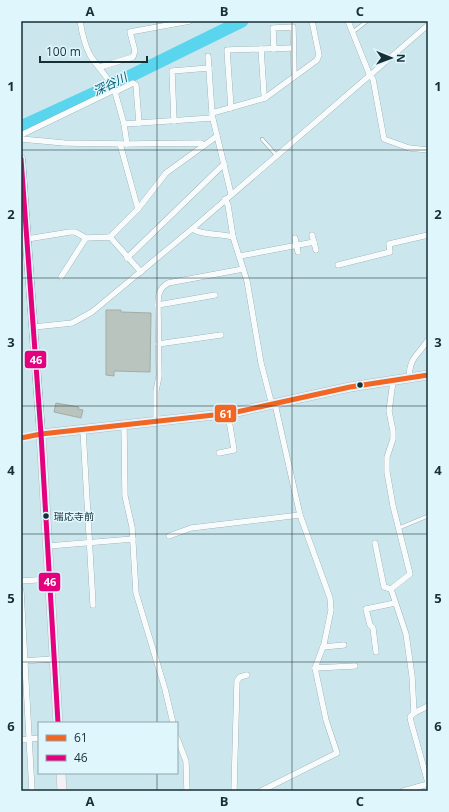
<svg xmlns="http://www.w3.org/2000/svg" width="449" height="812" font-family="'Open Sans','Noto Sans JP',sans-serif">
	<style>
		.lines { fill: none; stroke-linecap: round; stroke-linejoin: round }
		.river { stroke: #5ad5ee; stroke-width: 13 }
		.building { fill: #bac4be; stroke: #a3ada7 }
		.lane-casing { stroke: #839a9f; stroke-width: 4 }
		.street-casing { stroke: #839a9f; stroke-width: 6 }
		.secondary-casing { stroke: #839a9f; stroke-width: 9 }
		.primary-casing { stroke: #b4b9c3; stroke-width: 10 }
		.lane { stroke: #f7fbfc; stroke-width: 3 }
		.street { stroke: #f7fbfc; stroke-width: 5.5 }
		.secondary { stroke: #f7fbfc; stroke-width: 8 }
		.primary { stroke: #f2f2f6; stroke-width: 9 }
		.bus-1-casing { stroke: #dff6fd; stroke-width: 8 }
		.bus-2-casing { stroke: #dff6fd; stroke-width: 8 }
		.bus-1 { stroke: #f26522; stroke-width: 5 }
		.bus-2 { stroke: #e5007d; stroke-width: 5 }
		.grid { fill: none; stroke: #172f35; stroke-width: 1; stroke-opacity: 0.55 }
		.bus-dot { fill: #172f35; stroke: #dff6fd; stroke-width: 1.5 }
		.labels { text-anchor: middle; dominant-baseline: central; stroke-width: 3; stroke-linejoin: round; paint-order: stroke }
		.bus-label { font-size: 10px; fill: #172f35; stroke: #dff6fd; text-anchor: start }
		.water-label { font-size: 12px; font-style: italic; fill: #005d6f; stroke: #dff6fd }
		.line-badge { stroke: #dff6fd; stroke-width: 1.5 }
		.badge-label { font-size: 11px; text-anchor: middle; font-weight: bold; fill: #fff }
		.neatline { fill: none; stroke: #172f35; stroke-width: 1.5 }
		.grid-label { font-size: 13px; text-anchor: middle; font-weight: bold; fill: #172f35 }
	</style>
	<rect width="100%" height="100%" fill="#cce6ed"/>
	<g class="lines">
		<!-- river -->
		<polyline class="river" points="21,127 106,88 242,21"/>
	</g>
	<!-- building -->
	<g class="building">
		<polygon points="106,310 121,310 121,312 151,313 150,372 114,371 114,376 106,375"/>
		<polygon points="56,403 79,407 78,409 83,410 81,418 54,412"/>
	</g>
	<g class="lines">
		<defs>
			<g id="lane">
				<polyline points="353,32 367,21"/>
				<polyline points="262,139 277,156"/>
				<polyline points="399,528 428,516"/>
			</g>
			<g id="street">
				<polyline points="348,21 370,76 373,79 384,139 409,148 428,150"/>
				<polyline points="261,49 264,94 265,98"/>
				<polyline points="274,49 273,28 293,27 294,73 296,75"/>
				<polyline points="208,56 212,113 265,98 317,60 319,55 312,21"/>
				<polyline points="100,67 133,57 135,51 130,32 190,21"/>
				<polyline points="114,90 115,92 133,83 136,85 139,123"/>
				<polyline points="115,92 124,124 127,144 201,143 204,145"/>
				<polyline points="231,108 227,50 293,48"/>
				<polyline points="212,115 231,194"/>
				<polyline points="174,121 172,71 209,68"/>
				<polyline points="124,124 212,118"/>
				<path d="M21,135L114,90C108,76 97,67 90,55C84,44 82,33 80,21"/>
				<polyline points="21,139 64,143 127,144"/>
				<polyline points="120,144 138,209"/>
				<polyline points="225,199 228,205 233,237 247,281 261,363 272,405"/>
				<path d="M192,229C205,236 219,233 233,237"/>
				<polyline points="312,235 316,250"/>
				<polyline points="110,237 138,209 166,173 217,136"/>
				<polyline points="86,238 110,237 141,272"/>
				<polyline points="295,238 298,252"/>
				<polyline points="21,240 70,232 75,232 86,238 61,277"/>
				<polyline points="240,256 314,242"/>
				<polyline points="127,258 224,164"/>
				<polyline points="338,265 390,252 389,244 428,235"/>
				<polyline points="158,305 215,295"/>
				<polyline points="34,327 72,323 92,312 192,229 428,25"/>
				<polyline points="158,344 221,335"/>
				<path d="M409,378C410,356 417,357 428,340"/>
				<polyline points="393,381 389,411 393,431 393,439 387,457 387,472 393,506 410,574 391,589 406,634 412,676 414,713 410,717 411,722 428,783"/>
				<path d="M156,421V391L159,376L158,305C158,294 159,289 168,283L243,269"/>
				<polyline points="124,425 125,496 132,527 136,593 165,689 173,723"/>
				<polyline points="83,430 93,605"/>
				<polyline points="21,438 41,434"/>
				<polyline points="219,453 234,450 228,414"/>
				<polyline points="169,536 191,528 300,515"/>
				<polyline points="375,543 384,587 391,589"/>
				<polyline points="48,546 133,539"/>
				<polyline points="21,581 50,579"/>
				<polyline points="21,591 32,791"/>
				<polyline points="323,647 344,645"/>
				<polyline points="376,652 373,628 370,625 366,609 395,603"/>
				<polyline points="21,661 55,659"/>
				<polyline points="315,668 355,666"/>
				<polyline points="414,713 428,706"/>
				<polyline points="177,738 186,761 187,791"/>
				<polyline points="21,740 39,738"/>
				<polyline points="234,791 237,681 240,677 247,675"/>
				<polyline points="261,791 337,753 326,720 315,668 324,644 331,610 330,598 300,515 275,404"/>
				<polyline points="403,791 428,784"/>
			</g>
			<polyline id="secondary" points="21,159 41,434"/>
			<g id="primary">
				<polyline points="58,723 41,434 232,413 350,387 428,375"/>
				<polyline points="61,773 62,791"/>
			</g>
		</defs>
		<!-- lane casing -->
		<use href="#lane" class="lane-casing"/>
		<!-- street casing -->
		<use href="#street" class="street-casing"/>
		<!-- secondary casing -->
		<use href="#secondary" class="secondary-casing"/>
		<!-- primary casing -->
		<use href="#primary" class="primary-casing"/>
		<!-- lane -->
		<use href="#lane" class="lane"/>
		<!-- street -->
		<use href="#street" class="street"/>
		<!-- secondary -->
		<use href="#secondary" class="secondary"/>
		<!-- primary -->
		<use href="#primary" class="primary"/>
		<defs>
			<polyline id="bus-1" points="21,438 41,434 232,413 350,387 428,375"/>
			<polyline id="bus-2" points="21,159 41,434 58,723"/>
		</defs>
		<!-- bus-1 casing -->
		<use href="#bus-1" class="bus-1-casing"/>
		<!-- bus-2 casing -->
		<use href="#bus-2" class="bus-2-casing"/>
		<!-- bus-1 -->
		<use href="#bus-1" class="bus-1"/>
		<!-- bus-2 -->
		<use href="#bus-2" class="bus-2"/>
	</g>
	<!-- grid -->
	<path class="grid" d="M157,21V723M292,21V791M21,150H428M21,278H428M21,406H428M21,534H428M21,662H428M157,773V791"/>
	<!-- markers -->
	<g class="bus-dot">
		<circle cx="360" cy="385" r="3.5"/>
		<circle cx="46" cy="516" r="3.5"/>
	</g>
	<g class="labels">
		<!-- bus labels -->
		<g class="bus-label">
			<text x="54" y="516">瑞応寺前</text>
		</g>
		<!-- water labels -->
		<g class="water-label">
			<text transform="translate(110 84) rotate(-26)">深谷川</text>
		</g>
	</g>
	<g class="line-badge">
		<rect x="24" y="350" width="23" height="19" rx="4" fill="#e5007d"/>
		<rect x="214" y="404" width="23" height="19" rx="4" fill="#f26522"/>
		<rect x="38" y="572" width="23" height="20" rx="4" fill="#e5007d"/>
	</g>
	<g class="badge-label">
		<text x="36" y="364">46</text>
		<text x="226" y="418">61</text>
		<text x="50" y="586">46</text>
	</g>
	<!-- border -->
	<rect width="449" height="812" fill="none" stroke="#dff6fd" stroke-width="44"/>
	<!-- legend -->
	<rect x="38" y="722" width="140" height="52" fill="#dff6fd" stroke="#8fa6ad"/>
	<rect x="46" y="735" width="20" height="6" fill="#f26522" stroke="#8fa6ad"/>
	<text x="74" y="742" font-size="12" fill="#172f35">61</text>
	<rect x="46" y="755" width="20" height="6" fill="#e5007d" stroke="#8fa6ad"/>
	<text x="74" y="762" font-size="12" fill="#172f35">46</text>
	<!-- north arrow -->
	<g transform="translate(391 58) rotate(91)" stroke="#dff6fd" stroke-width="3" paint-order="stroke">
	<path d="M0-3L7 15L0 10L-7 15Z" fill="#172f35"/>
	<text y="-6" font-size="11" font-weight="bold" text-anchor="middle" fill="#172f35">N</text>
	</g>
	<!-- scale -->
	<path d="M40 56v6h107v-6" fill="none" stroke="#172f35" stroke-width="2"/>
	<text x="46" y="56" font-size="12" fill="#172f35" stroke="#dff6fd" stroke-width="3" paint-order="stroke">100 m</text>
	<rect x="22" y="22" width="405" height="768" class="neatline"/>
	<g class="grid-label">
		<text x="90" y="16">A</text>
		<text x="224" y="16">B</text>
		<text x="360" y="16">C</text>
		<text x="11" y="91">1</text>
		<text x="438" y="91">1</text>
		<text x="11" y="219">2</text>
		<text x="438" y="219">2</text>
		<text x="11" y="347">3</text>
		<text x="438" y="347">3</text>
		<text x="11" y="475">4</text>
		<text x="438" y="475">4</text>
		<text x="11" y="603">5</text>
		<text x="438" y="603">5</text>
		<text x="11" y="731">6</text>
		<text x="438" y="731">6</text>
		<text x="90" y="806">A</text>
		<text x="224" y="806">B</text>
		<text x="360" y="806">C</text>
	</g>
</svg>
